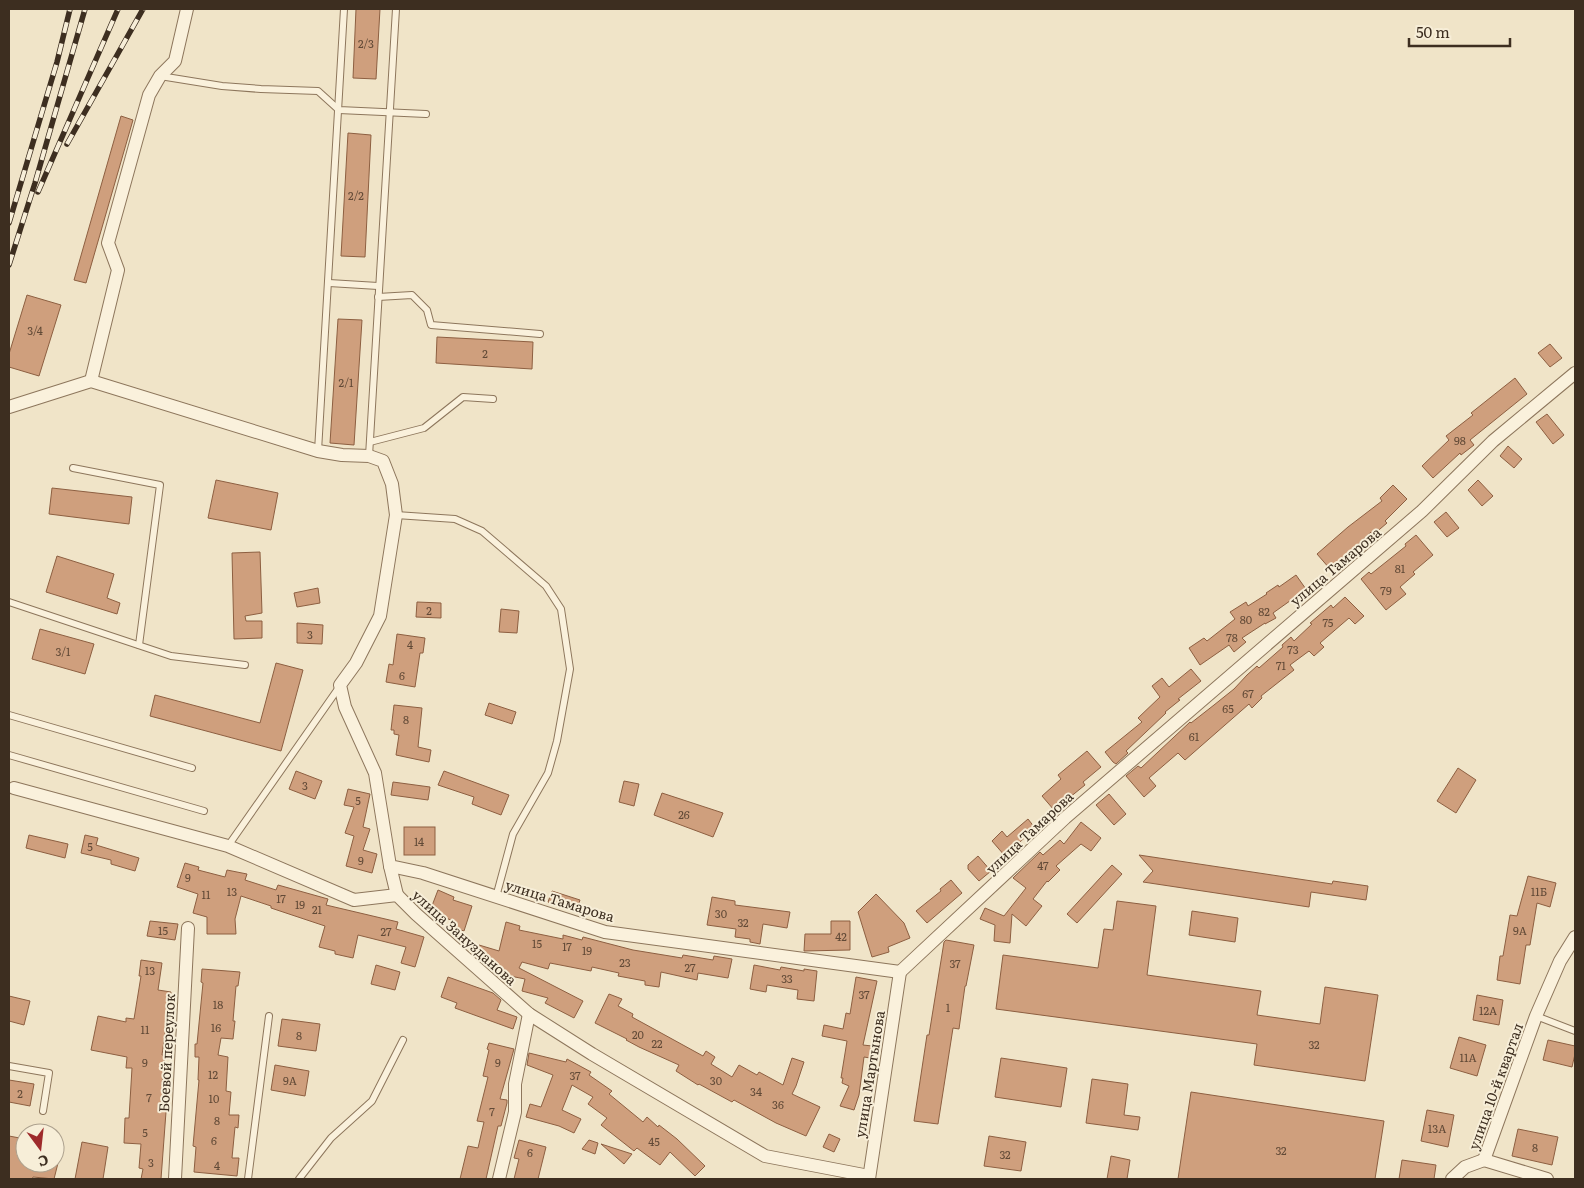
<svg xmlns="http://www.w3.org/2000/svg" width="1584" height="1188" font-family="Literata,serif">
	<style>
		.building { fill: #cf9f7d; stroke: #8d5f41 }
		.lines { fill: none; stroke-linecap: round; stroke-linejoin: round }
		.lane-casing { stroke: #8d765c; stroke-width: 8 }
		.street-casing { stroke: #8d765c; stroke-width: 14 }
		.lane { stroke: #faf1dc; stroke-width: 6 }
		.street { stroke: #faf1dc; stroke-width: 12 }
		.rail-casing { stroke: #3d2e20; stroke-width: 5.5 }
		.rail { stroke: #f7eed8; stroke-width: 4; stroke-dasharray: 11; stroke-linecap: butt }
		.labels { text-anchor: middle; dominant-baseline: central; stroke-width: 4; stroke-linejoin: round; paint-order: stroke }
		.number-label { font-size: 11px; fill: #624a37 }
		.street-label { font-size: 14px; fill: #3d2e20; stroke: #f7eed8 }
	</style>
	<rect width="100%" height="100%" fill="#f0e4c8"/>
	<!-- building -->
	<g class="building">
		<polygon points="356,9 380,9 376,79 353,78"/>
		<polygon points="121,116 133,120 86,283 74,280"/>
		<polygon points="348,133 371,135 365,257 341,256"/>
		<polygon points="27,295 61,305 39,376 9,367 9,354"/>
		<polygon points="338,319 362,320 354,445 330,443"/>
		<polygon points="437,337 533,342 532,369 436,363"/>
		<polygon points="1550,344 1562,358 1550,367 1538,353"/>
		<polygon points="1515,378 1527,394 1470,440 1474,445 1461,455 1460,453 1433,478 1422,466 1449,440 1446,436 1473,415 1471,413"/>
		<polygon points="1547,414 1564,435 1553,444 1536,422"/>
		<polygon points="1508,446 1522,459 1514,468 1500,456"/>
		<polygon points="216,480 278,493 271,530 208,518"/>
		<polygon points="1478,480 1493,496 1482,506 1468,490"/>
		<polygon points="1393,485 1407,499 1385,521 1387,523 1373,535 1371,532 1345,557 1330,569 1317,554 1348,527 1382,501 1380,498"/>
		<polygon points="52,488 132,497 129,524 49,514"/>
		<polygon points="1446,512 1459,528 1447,537 1434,522"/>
		<polygon points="1416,535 1433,555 1413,572 1415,574 1400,587 1406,594 1386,610 1361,579 1369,572 1371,574 1406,546 1405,544"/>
		<polygon points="260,552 262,613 245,616 246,621 262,621 262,638 234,639 232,553"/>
		<polygon points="57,556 114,574 107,598 120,603 117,614 46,592"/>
		<polygon points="1296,575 1308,592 1296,601 1294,598 1273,613 1276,618 1265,624 1265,623 1242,638 1246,642 1234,652 1229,645 1200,665 1189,648 1204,638 1207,641 1235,619 1230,612 1246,602 1248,606 1267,594 1266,593 1278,585 1279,587"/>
		<polygon points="318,588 320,603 297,607 294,593"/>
		<polygon points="1345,597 1364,616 1355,624 1349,618 1320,643 1324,647 1314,656 1309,651 1290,665 1294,670 1261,696 1262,698 1252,708 1249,704 1185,760 1178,753 1149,778 1156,786 1144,797 1126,776 1138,766 1141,768 1190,722 1191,723 1214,705 1234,689 1247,675 1257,666 1259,668 1283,647 1282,645 1291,637 1294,641 1312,624 1310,623 1331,605 1333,608"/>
		<polygon points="417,602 441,603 441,618 416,617"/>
		<polygon points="501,609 519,611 517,633 499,632"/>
		<polygon points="297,623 323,625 322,644 297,643"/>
		<polygon points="40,629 94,644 85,674 32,659"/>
		<polygon points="397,634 425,638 423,653 420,653 415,687 386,682 389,664 393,665"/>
		<polygon points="276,663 303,670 281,751 150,716 155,695 260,723"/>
		<polygon points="1191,669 1201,681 1178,699 1180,700 1165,712 1166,713 1126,751 1128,753 1116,764 1113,762 1105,752 1142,722 1138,718 1160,697 1152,686 1162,678 1169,687"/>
		<polygon points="489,703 516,712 512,724 485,715"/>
		<polygon points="394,705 422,708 418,747 431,750 429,762 396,755 399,735 394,734 394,730 391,730"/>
		<polygon points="1087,751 1101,767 1083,782 1085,785 1054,810 1042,796 1061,779 1058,775"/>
		<polygon points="1458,768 1476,780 1456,813 1437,801"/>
		<polygon points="296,771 322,781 315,799 289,789"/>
		<polygon points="444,771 509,795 501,815 472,804 474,797 438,785"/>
		<polygon points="624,781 639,784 634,806 619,802"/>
		<polygon points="393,782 430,787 428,800 391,795"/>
		<polygon points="348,789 370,794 363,827 370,829 363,850 377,854 372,873 346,866 354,836 345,833 354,807 344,805"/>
		<polygon points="662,793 723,813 713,837 654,815"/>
		<polygon points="1109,794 1126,814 1114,825 1096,805"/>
		<polygon points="1028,819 1035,828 1005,856 992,841 1002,831 1007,837"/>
		<polygon points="1081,822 1101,838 1091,851 1081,844 1056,866 1060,870 1048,882 1047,881 1033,899 1042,906 1026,926 1012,914 1010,943 994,941 995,925 980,919 985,908 1004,916 1026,888 1013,878 1040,852 1043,855 1060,840 1064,844"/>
		<rect x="404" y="827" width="31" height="28"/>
		<polygon points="29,835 68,844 65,858 26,848"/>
		<polygon points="85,835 98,838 96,845 139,858 135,871 111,864 111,860 81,853"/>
		<polygon points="1139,855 1332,884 1333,881 1368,886 1366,900 1311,892 1309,907 1143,882 1153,871"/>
		<polygon points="978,856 991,871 979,881 968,869 968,865"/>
		<polygon points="185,863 199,867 198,870 225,877 227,870 247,874 245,880 276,890 278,885 328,899 326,905 398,922 396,929 424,937 415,967 401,963 406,947 358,935 353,958 335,954 335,951 319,947 325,926 271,908 271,906 241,896 235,919 236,934 207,934 207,917 193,913 198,894 177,887"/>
		<polygon points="1112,865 1122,874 1077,923 1067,914"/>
		<polygon points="1528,876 1556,883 1550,907 1537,903 1530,945 1526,945 1520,984 1497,980 1500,956 1503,956 1510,915 1517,916"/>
		<polygon points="951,880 962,893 927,923 916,911 941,891 940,889"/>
		<polygon points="438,890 454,897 453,900 472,906 464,931 451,927 453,921 430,911"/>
		<polygon points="552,891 580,900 576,912 548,902"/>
		<polygon points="876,894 904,923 910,938 888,947 889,952 872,957 858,912"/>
		<polygon points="712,897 735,901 735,905 790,912 787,928 763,924 760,944 750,942 750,939 735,937 736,929 707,925"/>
		<polygon points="1117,901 1156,906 1147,975 1261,991 1257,1015 1320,1024 1325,987 1378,995 1365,1081 1254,1065 1257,1044 996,1009 1003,955 1098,968 1104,929 1113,930"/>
		<polygon points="1192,911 1238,918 1235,942 1189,935"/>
		<polygon points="150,921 178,924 175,940 147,936"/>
		<polygon points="831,921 850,921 850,950 804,951 805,934 831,934"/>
		<polygon points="506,922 520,926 519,930 563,939 563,935 582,940 583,937 633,950 682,958 683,955 713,960 714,956 732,959 728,978 698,973 697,980 661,972 659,987 645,985 645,981 618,976 619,973 592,967 591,971 550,963 548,969 522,962 519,968 583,1001 574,1018 545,1003 548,998 522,991 525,979 495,973 496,966 483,962 476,956 479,945 499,951"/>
		<polygon points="946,940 974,945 966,986 965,986 959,1029 953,1028 938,1124 914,1121 927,1035 929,1035 944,942"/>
		<polygon points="141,960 162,963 158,990 171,992 162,1055 165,1055 162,1085 168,1085 161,1179 141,1179 143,1169 139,1168 141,1144 124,1143 125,1118 129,1118 132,1068 126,1068 127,1057 91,1050 98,1016 126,1022 126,1018 134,1019 141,976 139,976"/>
		<polygon points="376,965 400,972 395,990 371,984"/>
		<polygon points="754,965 780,970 781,967 804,971 804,969 817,971 814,1001 797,999 798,990 767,985 766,992 750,989"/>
		<polygon points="202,969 240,972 238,986 236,986 233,1021 235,1021 233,1039 221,1038 218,1055 228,1057 226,1091 231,1092 229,1115 239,1115 238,1128 235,1127 232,1158 239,1158 237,1176 194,1172 196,1147 193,1146 199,1080 198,1080 199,1057 195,1057 195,1044 197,1044 203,983 201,982"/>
		<polygon points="448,977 493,993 501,1000 497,1010 517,1017 513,1029 455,1008 457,1003 441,997"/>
		<polygon points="856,977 877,981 863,1045 872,1046 870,1058 864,1057 859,1095 854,1110 840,1106 849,1086 842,1083 843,1078 841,1078 847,1041 822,1036 824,1025 843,1029 846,1013 850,1014"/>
		<polygon points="609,994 622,999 618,1006 633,1014 632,1017 703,1056 706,1051 715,1057 711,1064 732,1077 739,1065 757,1075 759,1072 783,1085 792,1058 804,1062 796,1086 792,1094 820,1107 806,1136 776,1123 734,1100 732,1102 699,1084 698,1085 676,1071 679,1065 639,1047 626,1040 627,1039 595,1023"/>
		<polygon points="1477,995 1503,1000 1499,1025 1473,1020"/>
		<polygon points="9,996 30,1001 24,1025 9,1021"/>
		<polygon points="282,1019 320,1024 316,1051 278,1046"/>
		<polygon points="1459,1037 1486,1045 1477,1076 1450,1068"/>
		<polygon points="1548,1040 1575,1046 1575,1054 1572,1067 1543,1060"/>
		<polygon points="489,1043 514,1049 500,1099 507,1100 507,1103 501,1126 498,1126 486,1179 460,1179 468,1146 478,1148 484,1122 477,1121 488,1077 483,1076 489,1050 487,1049"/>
		<polygon points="529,1053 566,1062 567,1059 591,1072 589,1075 612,1091 609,1094 643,1122 647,1117 658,1127 659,1125 677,1139 705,1166 695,1176 670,1152 660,1165 637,1148 634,1151 601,1125 607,1118 588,1104 593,1097 572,1085 562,1110 581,1119 574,1133 559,1126 526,1117 530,1104 541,1107 553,1075 527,1065"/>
		<polygon points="1001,1058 1067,1068 1061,1107 995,1097"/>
		<polygon points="275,1065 309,1071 305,1096 271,1090"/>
		<polygon points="1092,1079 1128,1084 1124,1115 1140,1117 1138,1130 1086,1123"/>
		<polygon points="9,1080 34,1084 30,1106 9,1102"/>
		<polygon points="1191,1092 1384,1121 1375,1179 1178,1179"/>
		<polygon points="1427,1110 1454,1115 1448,1147 1421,1141"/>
		<polygon points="1518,1129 1558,1137 1552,1165 1512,1156"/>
		<polygon points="829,1134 840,1139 834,1152 823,1147"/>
		<polygon points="9,1136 25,1139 25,1163 58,1163 54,1179 33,1177 32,1179 9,1179"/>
		<polygon points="989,1136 1026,1142 1021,1171 984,1166"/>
		<polygon points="519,1140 546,1147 538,1179 514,1179 519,1159 514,1158"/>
		<polygon points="589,1140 598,1143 595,1154 582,1149"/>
		<polygon points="82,1142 108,1147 103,1179 75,1179"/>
		<polygon points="601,1144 632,1154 624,1164"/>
		<polygon points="1111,1156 1130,1160 1127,1179 1107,1179"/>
		<polygon points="1402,1160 1436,1165 1434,1179 1399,1179"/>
	</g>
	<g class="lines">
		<defs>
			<g id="lane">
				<polyline points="160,76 222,86 261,89 318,91 339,110 426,114"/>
				<polyline points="329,283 378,286"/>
				<polyline points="378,297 412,295 427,310 431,325 540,334"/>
				<polyline points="370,442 424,428 463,397 493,399"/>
				<polyline points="318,451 344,9"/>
				<polyline points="369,456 396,9"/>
				<polyline points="73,468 160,485 139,645"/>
				<polyline points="396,515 455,519 482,531 546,586 561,609 570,669 557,741 548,773 513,834 496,897"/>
				<polyline points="9,602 171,656 245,665"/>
				<polyline points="9,715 192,768"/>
				<polyline points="9,755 204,811"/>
				<polyline points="228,846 340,686"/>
				<polyline points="1536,1016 1575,1031"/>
				<polyline points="9,1066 49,1073 43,1111"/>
				<polyline points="248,1179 269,1016"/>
				<polyline points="299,1179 331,1138 372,1101 403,1040"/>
			</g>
			<g id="street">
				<polyline points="91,381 118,270 108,243 149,95 160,76 175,61 187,9"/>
				<polyline points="9,407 91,381 318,451 342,455 369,456 383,461 392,484 396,515 380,616 356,663 340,685 345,707 375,773 390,866 423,873 605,932 900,972"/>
				<polyline points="14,788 228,846 354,900 397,895 416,914 529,1014 592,1054 765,1156 869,1176"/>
				<polyline points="390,866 397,895"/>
				<polyline points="900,972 1065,818 1422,511 1493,441 1575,373"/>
				<polyline points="1484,1160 1536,1016 1560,961 1575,937"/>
				<polyline points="1484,1160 1547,1179"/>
				<polyline points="175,1179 188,928"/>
				<polyline points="499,1179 515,1112 515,1084 529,1014"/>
				<polyline points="869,1179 900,972"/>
				<polyline points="1452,1179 1465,1167 1484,1160"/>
			</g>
		</defs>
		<!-- lane casing -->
		<use href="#lane" class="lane-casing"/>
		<!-- street casing -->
		<use href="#street" class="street-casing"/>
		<!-- lane -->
		<use href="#lane" class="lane"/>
		<!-- street -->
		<use href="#street" class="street"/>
		<defs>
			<g id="rail">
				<polyline points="67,144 143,9"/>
				<polyline points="38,192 118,9"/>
				<polyline points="9,223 57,62 70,9"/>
				<polyline points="9,265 35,183 85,9"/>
			</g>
		</defs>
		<!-- rail casing -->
		<use href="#rail" class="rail-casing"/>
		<!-- rail -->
		<use href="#rail" class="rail"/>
	</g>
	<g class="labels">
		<!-- number labels -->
		<g class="number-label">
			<text x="366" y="43">2/3</text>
			<text x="356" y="195">2/2</text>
			<text x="35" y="330">3/4</text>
			<text x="485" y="353">2</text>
			<text x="346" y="382">2/1</text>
			<text x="1460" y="440">98</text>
			<text x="1400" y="568">81</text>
			<text x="1386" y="590">79</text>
			<text x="429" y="610">2</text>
			<text x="1264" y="611">82</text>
			<text x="1246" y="619">80</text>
			<text x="1328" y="622">75</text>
			<text x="310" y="634">3</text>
			<text x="1232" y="637">78</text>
			<text x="410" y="644">4</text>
			<text x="1293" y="649">73</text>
			<text x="63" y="651">3/1</text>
			<text x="1281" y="665">71</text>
			<text x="402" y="675">6</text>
			<text x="1248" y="693">67</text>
			<text x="1228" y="708">65</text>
			<text x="406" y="719">8</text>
			<text x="1194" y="736">61</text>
			<text x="305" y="785">3</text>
			<text x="358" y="800">5</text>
			<text x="684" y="814">26</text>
			<text x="419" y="841">14</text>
			<text x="90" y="846">5</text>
			<text x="361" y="860">9</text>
			<text x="1043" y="865">47</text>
			<text x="188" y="877">9</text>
			<text x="232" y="891">13</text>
			<text x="1539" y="891">11Б</text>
			<text x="206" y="894">11</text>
			<text x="281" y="898">17</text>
			<text x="300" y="904">19</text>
			<text x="317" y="909">21</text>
			<text x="721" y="913">30</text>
			<text x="743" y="922">32</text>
			<text x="163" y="930">15</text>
			<text x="1520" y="930">9А</text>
			<text x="386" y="931">27</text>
			<text x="841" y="936">42</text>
			<text x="537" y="943">15</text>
			<text x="567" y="946">17</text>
			<text x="587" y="950">19</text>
			<text x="625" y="962">23</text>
			<text x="955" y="963">37</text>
			<text x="690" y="967">27</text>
			<text x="150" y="970">13</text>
			<text x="787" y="978">33</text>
			<text x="864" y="994">37</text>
			<text x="218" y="1004">18</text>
			<text x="948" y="1007">1</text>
			<text x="1488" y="1010">12А</text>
			<text x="216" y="1027">16</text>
			<text x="145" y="1029">11</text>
			<text x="638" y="1034">20</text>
			<text x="299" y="1035">8</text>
			<text x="657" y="1043">22</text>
			<text x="1314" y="1044">32</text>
			<text x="1468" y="1057">11А</text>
			<text x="145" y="1062">9</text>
			<text x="498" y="1062">9</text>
			<text x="213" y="1074">12</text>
			<text x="575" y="1075">37</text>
			<text x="290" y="1080">9А</text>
			<text x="716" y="1080">30</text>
			<text x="756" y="1091">34</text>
			<text x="20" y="1093">2</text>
			<text x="149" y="1097">7</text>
			<text x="214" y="1098">10</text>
			<text x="778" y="1104">36</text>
			<text x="492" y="1111">7</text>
			<text x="217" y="1120">8</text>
			<text x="1437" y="1128">13А</text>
			<text x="145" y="1132">5</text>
			<text x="214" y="1140">6</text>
			<text x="654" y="1141">45</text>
			<text x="1535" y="1147">8</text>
			<text x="1281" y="1150">32</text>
			<text x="530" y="1152">6</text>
			<text x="1005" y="1154">32</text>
			<text x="151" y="1162">3</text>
			<text x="217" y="1165">4</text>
		</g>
		<!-- street labels -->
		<g class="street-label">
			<text transform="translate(1335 566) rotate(-40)">улица Тамарова</text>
			<text transform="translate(1029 832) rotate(-43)">улица Тамарова</text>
			<text transform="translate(560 900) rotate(17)">улица Тамарова</text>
			<text transform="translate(465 937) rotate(42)">улица Занузданова</text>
			<text transform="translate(166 1053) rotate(-87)">Боевой переулок</text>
			<text transform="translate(869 1074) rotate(-81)">улица Мартынова</text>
			<text transform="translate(1495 1086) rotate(-70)">улица 10-й квартал</text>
		</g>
	</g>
	<!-- border -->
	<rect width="1584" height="1188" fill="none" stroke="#3d2e20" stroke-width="20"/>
	<!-- north arrow -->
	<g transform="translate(40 1148) rotate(165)"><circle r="24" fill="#f7eed8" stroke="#ada18e"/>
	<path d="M0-4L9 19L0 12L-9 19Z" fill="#9e2a2b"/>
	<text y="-8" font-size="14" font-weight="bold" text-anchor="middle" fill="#3d2e20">С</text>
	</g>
	<!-- scale -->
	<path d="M1409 38v8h101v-8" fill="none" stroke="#3d2e20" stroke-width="2.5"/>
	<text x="1416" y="38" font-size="15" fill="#3d2e20" stroke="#f7eed8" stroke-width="4" paint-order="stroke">50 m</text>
</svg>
